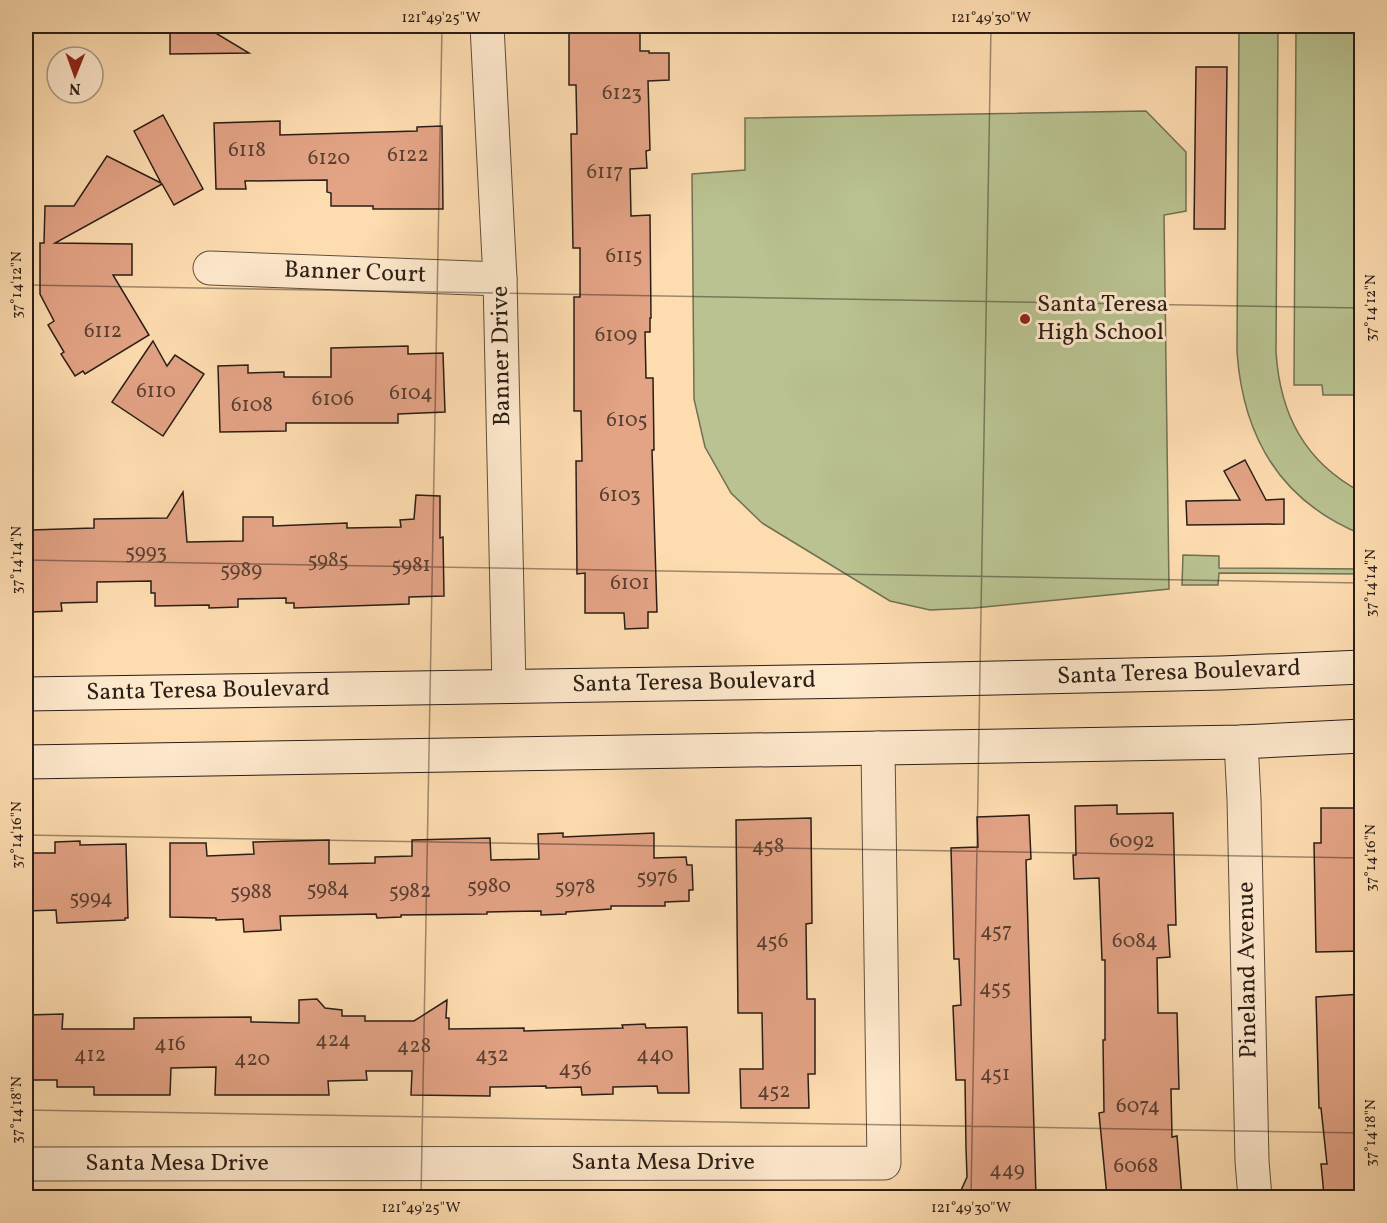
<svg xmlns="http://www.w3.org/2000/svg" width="1387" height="1223" font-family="Vollkorn,serif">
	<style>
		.green { fill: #b9c290; stroke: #727053; stroke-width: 1.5 }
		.building { fill: #e3a385; stroke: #2b1e16; stroke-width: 1.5 }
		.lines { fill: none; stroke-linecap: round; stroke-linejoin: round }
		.minor-casing { stroke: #604e3c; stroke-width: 35 }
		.secondary-casing { stroke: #2b1e16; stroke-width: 35 }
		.minor { stroke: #fee8cc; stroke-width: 33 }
		.secondary { stroke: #fee8cc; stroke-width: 33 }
		.ticks { fill: none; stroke: #2b1e16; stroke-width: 1.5; stroke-opacity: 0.45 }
		.poi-dot { fill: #8f2418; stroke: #fee8cc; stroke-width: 2 }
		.labels { text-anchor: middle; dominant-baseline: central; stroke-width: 6; stroke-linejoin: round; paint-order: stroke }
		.number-label { font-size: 21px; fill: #593f32 }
		.street-label { font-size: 24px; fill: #2b1e16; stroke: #fee8cc }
		.poi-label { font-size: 24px; fill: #2b1e16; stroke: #fee8cc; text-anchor: start }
		.neatline { fill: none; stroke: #2b1e16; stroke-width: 2 }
		.ticks-label { font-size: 15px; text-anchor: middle; fill: #2b1e16 }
	</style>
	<rect width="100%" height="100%" fill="#fddcb0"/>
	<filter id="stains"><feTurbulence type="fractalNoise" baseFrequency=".00333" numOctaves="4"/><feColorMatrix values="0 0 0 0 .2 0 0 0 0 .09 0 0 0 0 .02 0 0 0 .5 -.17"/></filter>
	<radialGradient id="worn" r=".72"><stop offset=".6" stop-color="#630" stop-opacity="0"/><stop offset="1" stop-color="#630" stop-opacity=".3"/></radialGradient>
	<!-- green -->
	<g class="green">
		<path d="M1239,26H1278L1276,352C1280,415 1305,462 1361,492V534C1280,501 1243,437 1237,352Z"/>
		<polygon points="1296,26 1361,26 1361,395 1323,395 1322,385 1294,385"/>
		<polygon points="1146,111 1186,152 1186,211 1164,215 1169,589 974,608 930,610 890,601 762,523 731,493 705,447 694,399 692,174 745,170 745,118"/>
		<polygon points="1183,555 1219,556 1219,568 1361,569 1361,574 1219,573 1218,585 1182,585"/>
	</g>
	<!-- building -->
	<g class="building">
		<polygon points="170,26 204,26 249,53 170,54"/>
		<polygon points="569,26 640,26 640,51 649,51 649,53 669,53 669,80 648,81 650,150 646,151 647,168 630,169 631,216 650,215 651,318 650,318 650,332 645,332 646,378 653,378 654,450 652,450 657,612 648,612 648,628 625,629 624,613 585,613 585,573 577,574 576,461 582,461 581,411 574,411 574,297 580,297 580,248 573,248 571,134 577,134 576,85 569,85"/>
		<polygon points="1196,67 1227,67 1225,229 1194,229"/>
		<polygon points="163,115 203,189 174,205 162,184 55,243 132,244 132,275 113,275 149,335 85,374 83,371 75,376 61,354 64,352 48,325 54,321 40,294 40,243 44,243 45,206 74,206 107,156 161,183 134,131"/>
		<polygon points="280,121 280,135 417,131 417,127 442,126 443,209 373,209 373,206 331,206 331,193 327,192 327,180 245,181 246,189 216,189 214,123"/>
		<polygon points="153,341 167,366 175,355 204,374 163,436 112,402"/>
		<polygon points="408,346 408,354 443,353 445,412 398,414 398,423 286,423 286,431 220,432 218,366 248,365 248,373 284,372 284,377 331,377 331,348"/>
		<polygon points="1245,460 1266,500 1284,499 1284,524 1187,525 1186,501 1240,500 1224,471"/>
		<polygon points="183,492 187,542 243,541 243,517 273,517 273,526 347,523 347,528 401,527 400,520 414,519 416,495 440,496 440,538 443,537 444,596 409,597 409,604 294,608 294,603 286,603 286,598 238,599 238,607 209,608 209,605 155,606 155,593 151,593 151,581 97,582 97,602 61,603 62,611 30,612 29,597 26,597 26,549 31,549 31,530 94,528 94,519 167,518"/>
		<polygon points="1117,805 1117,814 1173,813 1176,925 1168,925 1170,957 1157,958 1158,1013 1177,1013 1179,1089 1171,1089 1172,1137 1177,1136 1182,1197 1107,1197 1099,1113 1104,1112 1103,1040 1105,1040 1105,960 1102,960 1099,878 1074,879 1073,855 1076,855 1075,806"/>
		<polygon points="1321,808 1362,808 1362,951 1316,952 1314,843 1321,843"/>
		<polygon points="1029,815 1031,859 1026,860 1036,1197 958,1197 967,1177 966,1148 965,1080 956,1080 953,1006 961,1005 959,959 954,959 951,848 978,847 977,817"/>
		<polygon points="811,818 812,923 806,924 807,999 815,999 815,1074 808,1074 809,1108 741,1108 740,1069 763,1069 762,1013 738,1013 736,820"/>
		<polygon points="563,833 563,837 654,833 654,858 686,857 687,865 692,865 693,890 689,890 689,901 665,902 665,906 611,906 611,909 566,912 566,914 541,915 541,911 487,912 487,914 401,915 401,917 377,918 376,914 280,916 281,930 244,932 243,919 216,920 216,918 170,917 170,843 206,843 207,856 254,854 253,842 329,840 329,864 375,863 375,857 412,856 412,840 490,838 491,860 539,859 538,834"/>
		<polygon points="80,841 80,845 126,844 128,918 125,918 125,920 57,923 56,910 26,911 26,853 55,853 55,842"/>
		<polygon points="1362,994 1362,1190 1324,1195 1321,1164 1327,1164 1321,1108 1319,1108 1316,997"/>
		<polygon points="317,999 325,1008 342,1010 342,1016 365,1016 365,1021 414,1021 447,1000 446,1018 449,1018 449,1029 524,1028 524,1031 623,1028 622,1025 645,1024 646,1028 687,1027 689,1093 658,1093 657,1086 613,1087 613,1094 582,1095 581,1087 546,1088 546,1086 490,1087 490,1096 411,1095 412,1071 366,1071 367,1080 328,1081 329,1095 215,1095 216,1067 171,1068 170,1095 94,1095 94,1087 57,1087 57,1080 26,1080 26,1015 63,1014 62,1029 134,1029 134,1018 251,1017 251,1022 299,1023 299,1000"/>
	</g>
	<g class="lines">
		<defs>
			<g id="minor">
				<polyline points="487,26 500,279 509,686"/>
				<polyline points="210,268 500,279"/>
				<polyline points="1241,742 1244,799 1252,1161 1255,1198"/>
				<polyline points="26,1164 884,1163 878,748"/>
			</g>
			<g id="secondary">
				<polyline points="26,694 860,681 1221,673 1362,667"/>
				<polyline points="26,762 1241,742 1362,736"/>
			</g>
		</defs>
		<!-- minor casing -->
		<use href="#minor" class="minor-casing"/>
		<!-- secondary casing -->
		<use href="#secondary" class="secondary-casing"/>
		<!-- minor -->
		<use href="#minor" class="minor"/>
		<!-- secondary -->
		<use href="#secondary" class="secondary"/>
	</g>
	<!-- ticks -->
	<path class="ticks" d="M942,26L1362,33M26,285L1362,308M26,560L1362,583M26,835L1362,858M26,1110L1362,1133M421,1198L442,26M971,1198L991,26"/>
	<!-- markers -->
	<circle class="poi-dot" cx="1025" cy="319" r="6"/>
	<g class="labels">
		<!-- number labels -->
		<g class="number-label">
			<text x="622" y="93">6123</text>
			<text x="247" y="150">6118</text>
			<text x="408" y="155">6122</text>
			<text x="329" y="158">6120</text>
			<text x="605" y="172">6117</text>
			<text x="624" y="256">6115</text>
			<text x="103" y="331">6112</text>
			<text x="616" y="335">6109</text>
			<text x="156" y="391">6110</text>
			<text x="411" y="393">6104</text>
			<text x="333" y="399">6106</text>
			<text x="252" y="405">6108</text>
			<text x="627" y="420">6105</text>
			<text x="620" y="495">6103</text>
			<text x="146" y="552">5993</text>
			<text x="328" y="560">5985</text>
			<text x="411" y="565">5981</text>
			<text x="241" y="570">5989</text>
			<text x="630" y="583">6101</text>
			<text x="1132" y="841">6092</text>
			<text x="768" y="846">458</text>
			<text x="657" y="877">5976</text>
			<text x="489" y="886">5980</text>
			<text x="575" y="887">5978</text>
			<text x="328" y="889">5984</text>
			<text x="410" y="891">5982</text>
			<text x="251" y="892">5988</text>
			<text x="91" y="898">5994</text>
			<text x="996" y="931">457</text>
			<text x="772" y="941">456</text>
			<text x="1135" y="941">6084</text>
			<text x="995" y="988">455</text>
			<text x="333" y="1040">424</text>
			<text x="170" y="1044">416</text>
			<text x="414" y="1046">428</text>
			<text x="90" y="1055">412</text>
			<text x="492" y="1055">432</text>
			<text x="655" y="1055">440</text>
			<text x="252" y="1059">420</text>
			<text x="575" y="1069">436</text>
			<text x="995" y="1074">451</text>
			<text x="774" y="1091">452</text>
			<text x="1138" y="1106">6074</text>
			<text x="1136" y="1166">6068</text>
			<text x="1007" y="1170">449</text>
		</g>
		<!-- street labels -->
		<g class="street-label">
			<text transform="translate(355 273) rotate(2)">Banner Court</text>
			<text transform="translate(502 356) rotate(-91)">Banner Drive</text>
			<text transform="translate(1179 673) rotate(-2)">Santa Teresa Boulevard</text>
			<text transform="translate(694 683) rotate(-1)">Santa Teresa Boulevard</text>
			<text transform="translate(208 691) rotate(-1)">Santa Teresa Boulevard</text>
			<text transform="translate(1248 970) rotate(-91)">Pineland Avenue</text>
			<text x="663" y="1163">Santa Mesa Drive</text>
			<text x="177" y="1164">Santa Mesa Drive</text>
		</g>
		<!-- poi labels -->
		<g class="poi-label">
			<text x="1037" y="305">Santa Teresa<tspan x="1037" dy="28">High School</tspan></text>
		</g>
	</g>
	<!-- margin -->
	<rect width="1387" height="1223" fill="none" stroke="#fddcb0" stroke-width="66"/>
	<!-- north arrow -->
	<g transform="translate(75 75) rotate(181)"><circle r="28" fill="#fee8cc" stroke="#aa9783" stroke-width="1.5"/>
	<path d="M0-4.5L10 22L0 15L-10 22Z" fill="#8f2418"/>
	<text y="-9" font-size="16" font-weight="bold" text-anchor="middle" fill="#2b1e16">N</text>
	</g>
	<rect x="33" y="33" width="1321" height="1157" class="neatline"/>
	<g class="ticks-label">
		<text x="441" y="22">121°49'25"W</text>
		<text x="991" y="22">121°49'30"W</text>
		<text transform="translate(16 285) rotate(-90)" y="5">37°14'12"N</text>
		<text transform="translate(1370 308) rotate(-90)" y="5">37°14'12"N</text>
		<text transform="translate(16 560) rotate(-90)" y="5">37°14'14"N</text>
		<text transform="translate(1370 583) rotate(-90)" y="5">37°14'14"N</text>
		<text transform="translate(16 835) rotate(-90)" y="5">37°14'16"N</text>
		<text transform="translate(1370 858) rotate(-90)" y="5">37°14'16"N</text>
		<text transform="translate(16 1110) rotate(-90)" y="5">37°14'18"N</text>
		<text transform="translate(1370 1133) rotate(-90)" y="5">37°14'18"N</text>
		<text x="421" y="1212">121°49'25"W</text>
		<text x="971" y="1212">121°49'30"W</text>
	</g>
	<rect width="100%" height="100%" filter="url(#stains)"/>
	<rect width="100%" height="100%" fill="url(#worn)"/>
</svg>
